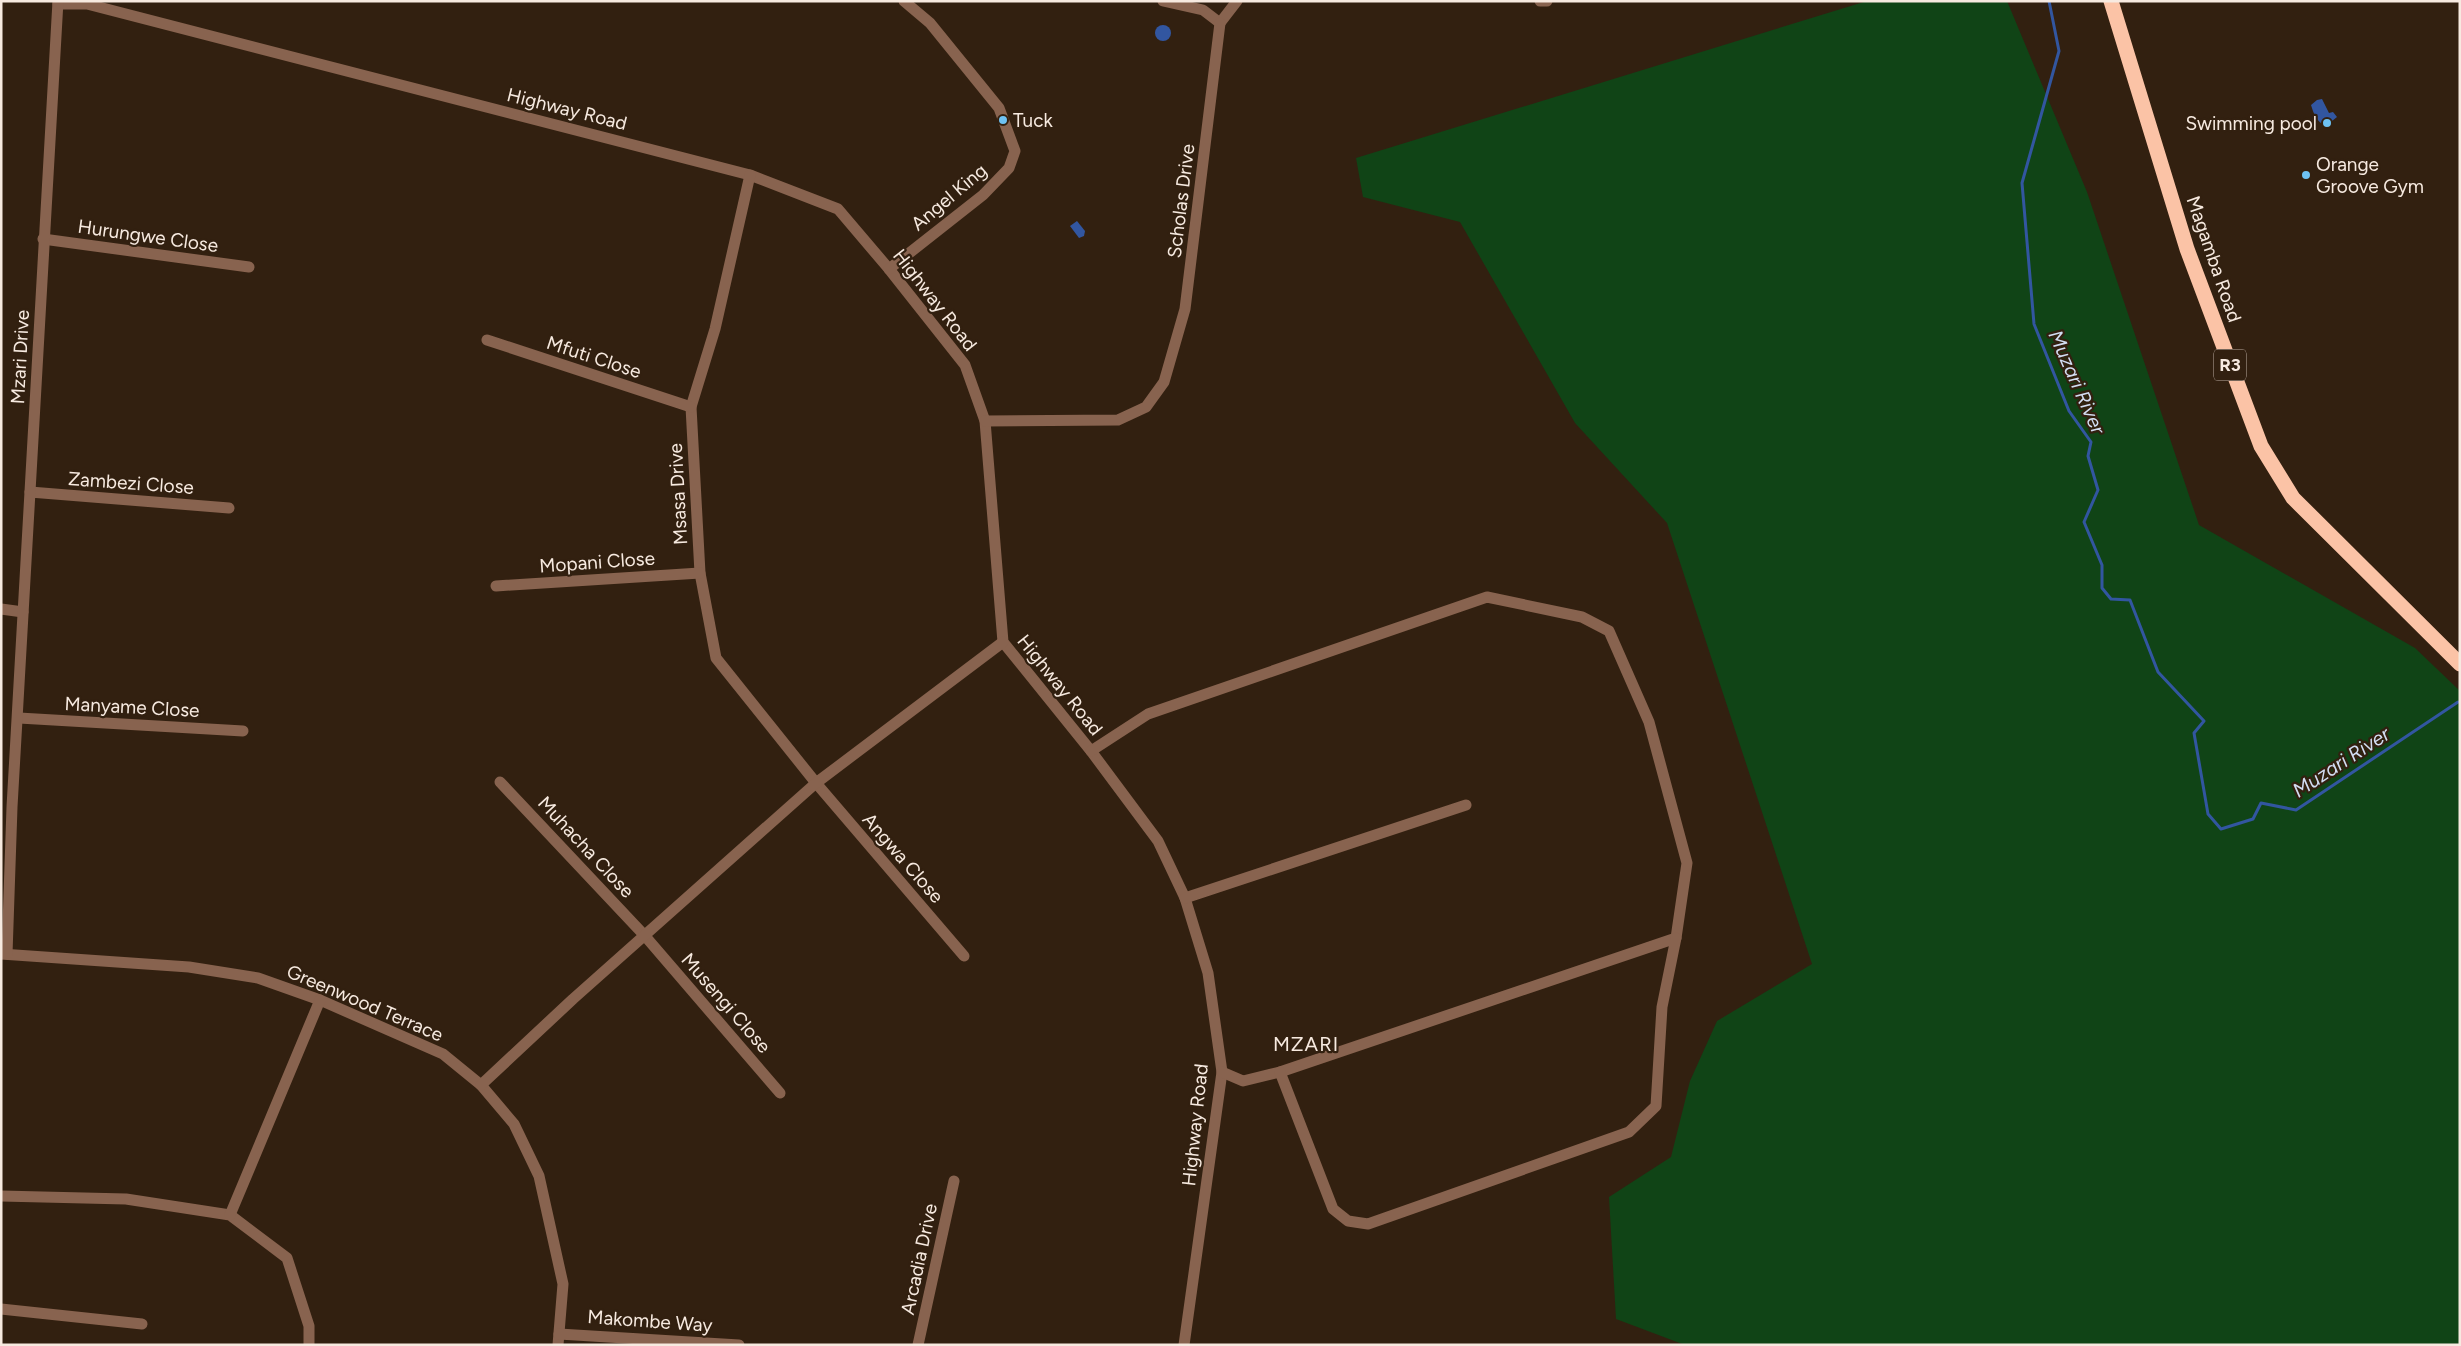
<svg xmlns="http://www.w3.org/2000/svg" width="2461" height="1346" font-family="Figtree,sans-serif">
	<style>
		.green { fill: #104416 }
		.water { fill: #3256a0 }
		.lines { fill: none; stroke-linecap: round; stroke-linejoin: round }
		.stream { stroke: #3256a0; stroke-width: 3 }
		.minor { stroke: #88634f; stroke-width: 11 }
		.highway { stroke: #fbc3a6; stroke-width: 15 }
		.poi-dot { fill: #6ec2f3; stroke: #322010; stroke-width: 2 }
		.labels { text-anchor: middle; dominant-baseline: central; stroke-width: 4.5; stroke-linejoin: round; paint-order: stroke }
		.shield { fill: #322010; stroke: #bcada2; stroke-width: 1 }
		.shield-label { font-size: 18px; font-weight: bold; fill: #f7eae0 }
		.street-label { font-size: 19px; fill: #f7eae0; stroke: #322010 }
		.poi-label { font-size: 19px; fill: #f7eae0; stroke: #322010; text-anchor: start }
		.water-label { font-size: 20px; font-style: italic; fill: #d2ddf2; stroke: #322010 }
		.neighbourhood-label { font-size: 20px; letter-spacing: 1px; fill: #f7eae0; stroke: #322010 }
	</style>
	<rect width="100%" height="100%" fill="#322010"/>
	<!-- green -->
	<polygon class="green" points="1867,1 2007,1 2087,192 2199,525 2415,648 2460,691 2460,1345 1685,1345 1616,1319 1609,1197 1671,1157 1690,1081 1717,1021 1812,964 1667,523 1575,423 1460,222 1363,197 1356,158"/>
	<!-- water -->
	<g class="water">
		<circle cx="1163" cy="33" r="8"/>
		<path d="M2322,99L2329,113L2333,112L2337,117L2326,126C2317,122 2314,115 2311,105L2317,100Z"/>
		<polygon points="1077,221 1085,231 1084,236 1079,238 1070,226"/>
	</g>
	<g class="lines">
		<!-- stream -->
		<polyline class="stream" points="2049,1 2059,51 2022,183 2034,324 2069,411 2091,442 2088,456 2098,490 2084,522 2102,565 2102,588 2111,599 2130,600 2158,672 2204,721 2194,733 2208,814 2221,829 2253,819 2261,803 2296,810 2458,702"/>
		<!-- minor -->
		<g class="minor">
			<polyline points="1163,1 1203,10 1220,23 1237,1"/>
			<polyline points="1540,1 1547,1"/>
			<polyline points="58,4 87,4 750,175 838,209 889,269 965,365 985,421 1003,642 1091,751 1158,841 1185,898 1208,973 1222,1072 1184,1345"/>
			<polyline points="750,175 715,329 691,407 700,573 716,658 816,783 964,956"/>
			<polyline points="43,239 249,267"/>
			<polyline points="889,269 983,195 1009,168 1015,151 999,108 930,23 904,1"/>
			<polyline points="487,340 691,407"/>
			<polyline points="985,421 1118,420 1146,407 1164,382 1185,309 1220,23"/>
			<polyline points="30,492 229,508"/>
			<polyline points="496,586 700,573"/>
			<polyline points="1,609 23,612"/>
			<polyline points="19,718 243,731"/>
			<polyline points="1091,751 1148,714 1487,597 1582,617 1609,631 1649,722 1687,863 1676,938 1280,1072 1243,1081 1222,1072"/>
			<polyline points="500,782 645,936 780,1093"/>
			<polyline points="1185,898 1466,805"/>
			<polyline points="1,954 189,967 258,978 320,1000 443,1054 481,1085 514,1124 539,1176 563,1284 558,1345"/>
			<polyline points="7,954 12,807 58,1"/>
			<polyline points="1280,1072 1333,1209 1348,1221 1368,1224 1629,1132 1656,1106 1662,1007 1676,938"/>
			<polyline points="481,1085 573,999 816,783 1003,642"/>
			<polyline points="1,1196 126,1199 230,1215 287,1258 309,1326 309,1345"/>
			<polyline points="230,1215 320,1000"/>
			<polyline points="1,1309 142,1324"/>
			<polyline points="559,1334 739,1345"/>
			<polyline points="918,1345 954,1181"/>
		</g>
		<!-- highway -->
		<polyline class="highway" points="2111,1 2187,249 2261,446 2293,498 2460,664"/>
	</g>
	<!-- markers -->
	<g class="poi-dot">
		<circle cx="1003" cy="120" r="5"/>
		<circle cx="2327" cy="123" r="5"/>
		<circle cx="2306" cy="175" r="5"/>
	</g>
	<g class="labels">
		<!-- shield labels -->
		<rect class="shield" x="2214" y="349.5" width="32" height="31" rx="4"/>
		<g class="shield-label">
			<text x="2230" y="365">R3</text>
		</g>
		<!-- street labels -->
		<g class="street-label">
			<text transform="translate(567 109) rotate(14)">Highway Road</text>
			<text transform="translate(949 197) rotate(-40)">Angel King</text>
			<text transform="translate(1181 201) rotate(-83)">Scholas Drive</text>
			<text transform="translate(148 236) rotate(8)">Hurungwe Close</text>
			<text transform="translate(2214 259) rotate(71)">Magamba Road</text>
			<text transform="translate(935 300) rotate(52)">Highway Road</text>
			<text transform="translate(20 357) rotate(-87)">Mzari Drive</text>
			<text transform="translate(594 357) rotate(18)">Mfuti Close</text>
			<text transform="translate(131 483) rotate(4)">Zambezi Close</text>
			<text transform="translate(678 494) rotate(-93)">Msasa Drive</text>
			<text transform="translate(597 562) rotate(-4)">Mopani Close</text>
			<text transform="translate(1060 685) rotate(51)">Highway Road</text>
			<text transform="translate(132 707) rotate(3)">Manyame Close</text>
			<text transform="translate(586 847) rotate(47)">Muhacha Close</text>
			<text transform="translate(903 858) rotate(49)">Angwa Close</text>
			<text transform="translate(365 1003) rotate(23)">Greenwood Terrace</text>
			<text transform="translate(726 1003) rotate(49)">Musengi Close</text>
			<text transform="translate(1195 1125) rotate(-84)">Highway Road</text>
			<text transform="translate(919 1259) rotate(-78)">Arcadia Drive</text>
			<text transform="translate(650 1321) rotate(4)">Makombe Way</text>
		</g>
		<!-- poi labels -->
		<g class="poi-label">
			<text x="1013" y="120">Tuck</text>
			<text x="2317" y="123" text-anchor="end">Swimming pool</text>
			<text x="2316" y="164">Orange<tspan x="2316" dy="22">Groove Gym</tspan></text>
		</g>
		<!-- water labels -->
		<g class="water-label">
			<text transform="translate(2077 382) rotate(66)">Muzari River</text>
			<text transform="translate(2341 762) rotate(-33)">Muzari River</text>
		</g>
		<!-- neighbourhood labels -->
		<g class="neighbourhood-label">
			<text x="1306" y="1044">MZARI</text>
		</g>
	</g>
	<!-- border -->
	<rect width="2461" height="1346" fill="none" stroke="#f7eae0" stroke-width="5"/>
</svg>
